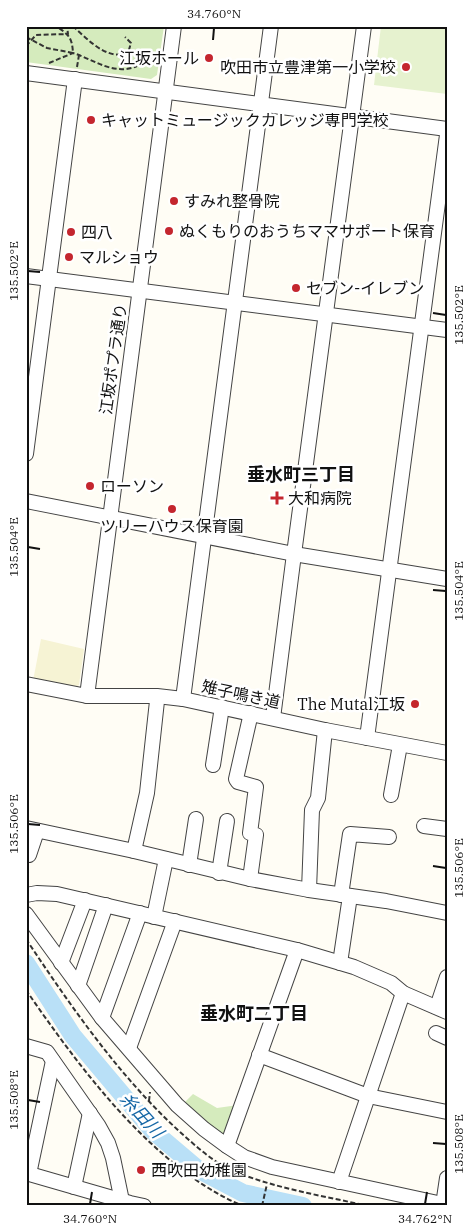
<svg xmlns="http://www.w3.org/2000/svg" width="473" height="1232" font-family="'IBM Plex Serif','Noto Sans JP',serif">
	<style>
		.farmland { fill: #f6f3d4 }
		.green { fill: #d5ebbd }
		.pitch { fill: #e6f2cf }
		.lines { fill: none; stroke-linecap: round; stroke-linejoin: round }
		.river { stroke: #b9e0f7; stroke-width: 18 }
		.minor-casing { stroke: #444; stroke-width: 16 }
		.path { stroke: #333; stroke-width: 2; stroke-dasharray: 5 2.5; stroke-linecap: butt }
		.minor { stroke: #fff; stroke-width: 14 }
		.ticks { fill: none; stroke: #111; stroke-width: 2 }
		.poi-dot { fill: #c4262e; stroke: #fff; stroke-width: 2 }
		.labels { text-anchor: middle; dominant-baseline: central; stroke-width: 5; stroke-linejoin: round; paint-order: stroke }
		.poi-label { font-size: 16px; fill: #111; stroke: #fff; text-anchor: start }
		.street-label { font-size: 16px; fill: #111; stroke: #fff }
		.neighbourhood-label { font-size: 18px; font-weight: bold; fill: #111; stroke: #fff }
		.water-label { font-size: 18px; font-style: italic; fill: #1768a6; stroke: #fff }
		.neatline { fill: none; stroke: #111; stroke-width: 2 }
		.ticks-label { font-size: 12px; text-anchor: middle; fill: #111 }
	</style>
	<rect width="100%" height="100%" fill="#fffdf5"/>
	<!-- farmland -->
	<polygon class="farmland" points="41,639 84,649 79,685 73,689 33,681"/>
	<!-- green -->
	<g class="green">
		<polygon points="26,26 164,26 157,75 151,79 26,62"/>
		<polygon points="193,1094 217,1108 238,1105 226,1133 220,1133 185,1102"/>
	</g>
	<!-- pitch -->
	<polygon class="pitch" points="381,26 447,26 447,94 374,85"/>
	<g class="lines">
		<!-- river -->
		<polyline class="river" points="26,963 73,1036 153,1131 199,1170 243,1193 303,1206"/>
		<defs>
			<g id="minor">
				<polyline points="26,73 447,129"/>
				<polyline points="26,276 447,330"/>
				<polyline points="26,454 75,79"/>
				<polyline points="26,501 294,554 447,579"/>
				<polyline points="26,684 87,696 157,696 183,699 325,730 447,753"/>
				<polyline points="87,696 174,26"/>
				<polyline points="183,699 271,26"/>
				<polyline points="273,718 294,554 364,26"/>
				<polyline points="367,738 447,135"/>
				<polyline points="213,765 222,707"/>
				<polyline points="391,795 400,745"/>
				<polyline points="424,826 447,829"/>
				<polyline points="26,828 134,851 250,879 309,890 386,901 447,913"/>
				<polyline points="134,851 147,793 157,701"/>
				<polyline points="29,855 37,831"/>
				<polyline points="189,865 196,819"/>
				<polyline points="219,873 227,821"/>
				<polyline points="250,879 256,835 250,833 256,787 238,782 236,779 251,713"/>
				<polyline points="309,890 312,810 318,798 325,730"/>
				<polyline points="26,895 37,893 57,894 297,950 354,967 391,983 403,993 447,1012"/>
				<polyline points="341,895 350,834 389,837"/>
				<polyline points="26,914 102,1018 177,1105 204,1129 227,1146 244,1157 272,1167 447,1205"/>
				<polyline points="154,917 166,859"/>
				<polyline points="61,963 85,900"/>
				<polyline points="340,963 350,896"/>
				<polyline points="78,986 106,905"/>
				<polyline points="437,1007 447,977"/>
				<polyline points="102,1018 140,913"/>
				<polyline points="436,1033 447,1038"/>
				<polyline points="26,1046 47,1052 98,1125 108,1143 113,1158 122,1201"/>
				<polyline points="129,1048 175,921"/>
				<polyline points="259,1055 368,1096 447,1112"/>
				<polyline points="227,1146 297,950"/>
				<polyline points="26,1173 130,1203 144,1206"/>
				<polyline points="29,1174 53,1061"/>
				<polyline points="339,1182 403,993"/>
				<polyline points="74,1187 90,1113"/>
				<polyline points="443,1205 447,1178"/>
			</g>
		</defs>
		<!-- minor casing -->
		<use href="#minor" class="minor-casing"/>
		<!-- path -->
		<g class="path">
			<path d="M73,26C87,39 107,61 128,53L131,43L125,37"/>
			<path d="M26,37L47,48L73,53C72,37 69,35 56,26"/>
			<polyline points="26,46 36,35 68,34 67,26"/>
			<path d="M49,63L73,53C95,60 114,76 137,66"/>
			<polyline points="77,67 79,55"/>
			<path d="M26,939C72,1008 119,1076 180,1132C197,1147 215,1164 236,1172C278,1189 324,1196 368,1206"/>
			<path d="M26,990C79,1067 154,1169 243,1206"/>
			<polyline points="149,1101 150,1092"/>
			<polyline points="262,1206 267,1184"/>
		</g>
		<!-- minor -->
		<use href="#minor" class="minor"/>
	</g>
	<!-- ticks -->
	<path class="ticks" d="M213,40L214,28M28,271L40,272M433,313L446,315M28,547L40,549M433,590L446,591M28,824L40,825M433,866L446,868M28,1100L40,1102M433,1143L446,1144M90,1204L92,1192M425,1204L427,1192"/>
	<!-- markers -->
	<g class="poi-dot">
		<circle cx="209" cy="58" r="5"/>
		<circle cx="406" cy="67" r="5"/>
		<circle cx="91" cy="120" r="5"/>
		<circle cx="174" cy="201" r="5"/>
		<circle cx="169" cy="231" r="5"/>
		<circle cx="71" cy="232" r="5"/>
		<circle cx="69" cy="257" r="5"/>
		<circle cx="296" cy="288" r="5"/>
		<circle cx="90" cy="486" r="5"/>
		<path d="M274.5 490.5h5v5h5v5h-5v5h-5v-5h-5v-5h5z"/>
		<circle cx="172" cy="509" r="5"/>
		<circle cx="415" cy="704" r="5"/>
		<circle cx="141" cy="1170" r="5"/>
	</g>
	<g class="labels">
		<!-- poi labels -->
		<g class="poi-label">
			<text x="199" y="58" text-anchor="end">江坂ホール</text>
			<text x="396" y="67" text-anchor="end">吹田市立豊津第一小学校</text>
			<text x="101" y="120">キャットミュージックカレッジ専門学校</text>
			<text x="184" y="201">すみれ整骨院</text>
			<text x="179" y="231">ぬくもりのおうちママサポート保育</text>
			<text x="81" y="232">四八</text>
			<text x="79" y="257">マルショウ</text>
			<text x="306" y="288">セブン-イレブン</text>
			<text x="100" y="486">ローソン</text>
			<text x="288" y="498">大和病院</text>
			<text x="172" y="526" text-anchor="middle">ツリーハウス保育園</text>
			<text x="405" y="704" text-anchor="end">The Mutal江坂</text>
			<text x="151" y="1170">西吹田幼稚園</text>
		</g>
		<!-- street labels -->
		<g class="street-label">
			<text transform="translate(113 359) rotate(-82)">江坂ポプラ通り</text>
			<text transform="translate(241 694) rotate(12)">雉子鳴き道</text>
		</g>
		<!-- neighbourhood labels -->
		<g class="neighbourhood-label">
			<text x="301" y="474">垂水町三丁目</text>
			<text x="254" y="1013">垂水町二丁目</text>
		</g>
		<!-- water labels -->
		<g class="water-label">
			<text transform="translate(142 1115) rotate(48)">糸田川</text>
		</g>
	</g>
	<!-- border -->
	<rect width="473" height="1232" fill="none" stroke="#ffffff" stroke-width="55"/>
	<rect x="28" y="28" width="418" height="1176" class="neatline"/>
	<g class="ticks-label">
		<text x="214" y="18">34.760°N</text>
		<text transform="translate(14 271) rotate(-90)" y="4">135.502°E</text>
		<text transform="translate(459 315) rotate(-90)" y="4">135.502°E</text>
		<text transform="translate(14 547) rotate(-90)" y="4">135.504°E</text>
		<text transform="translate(459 591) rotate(-90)" y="4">135.504°E</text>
		<text transform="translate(14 824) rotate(-90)" y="4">135.506°E</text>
		<text transform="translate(459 868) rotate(-90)" y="4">135.506°E</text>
		<text transform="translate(14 1100) rotate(-90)" y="4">135.508°E</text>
		<text transform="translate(459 1144) rotate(-90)" y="4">135.508°E</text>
		<text x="90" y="1223">34.760°N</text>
		<text x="425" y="1223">34.762°N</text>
	</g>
</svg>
